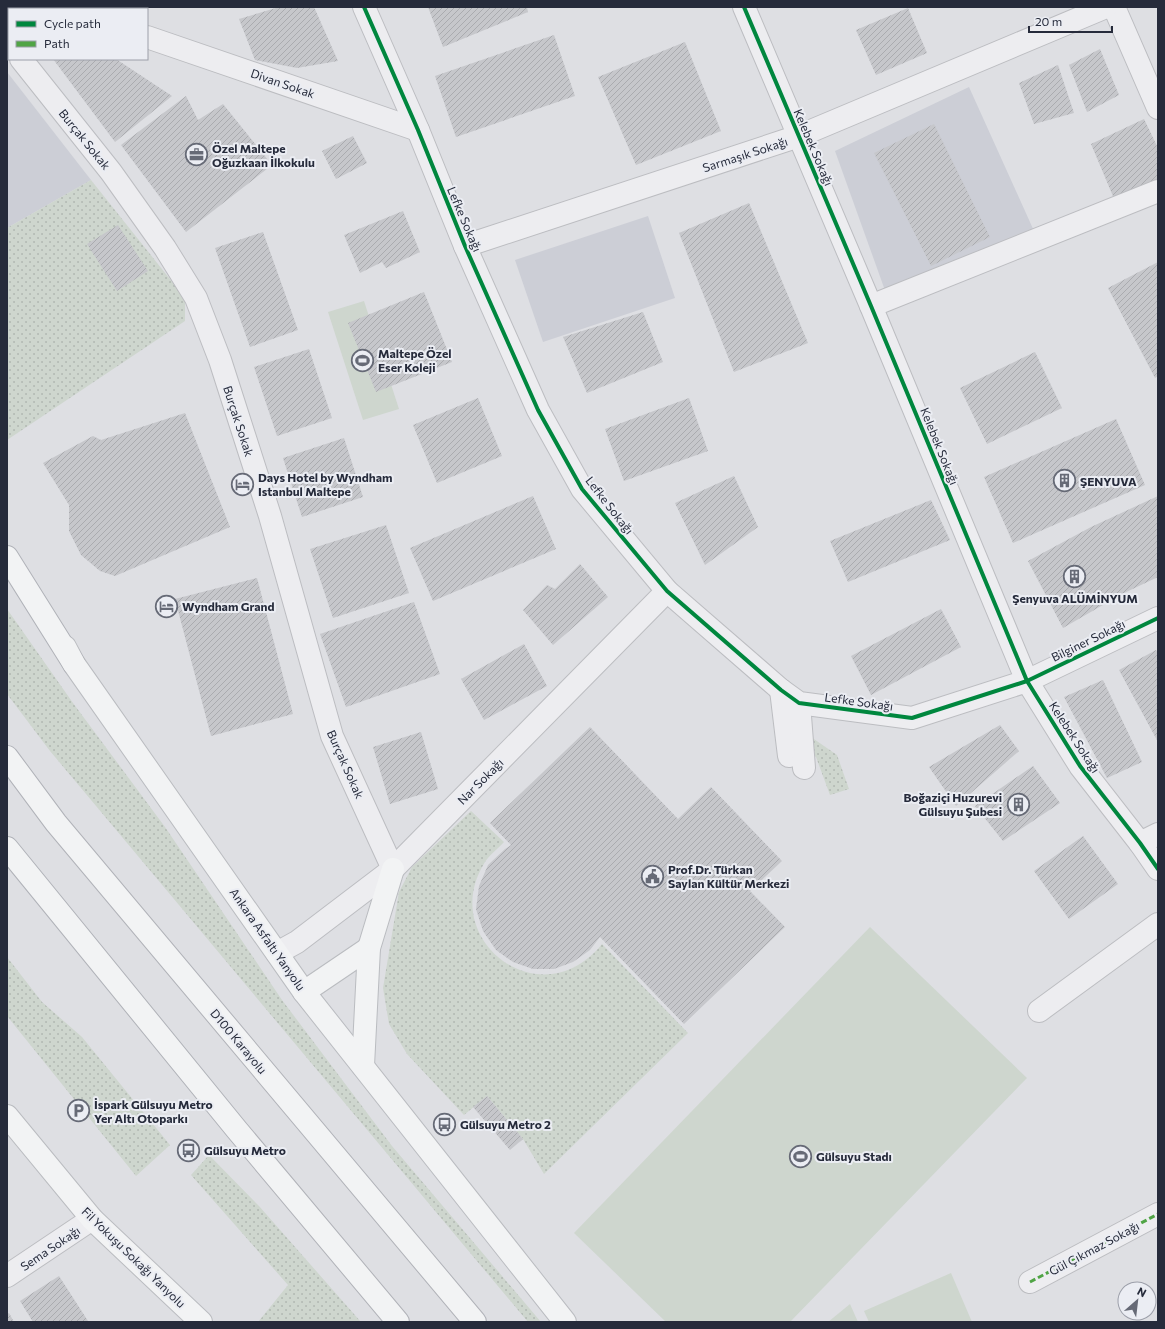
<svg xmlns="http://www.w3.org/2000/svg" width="1165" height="1329" font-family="Commissioner,sans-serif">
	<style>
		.built { fill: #ccced6 }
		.grass { fill: url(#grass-dots) }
		.green { fill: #ced6ce }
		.building { fill: url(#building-hatch) }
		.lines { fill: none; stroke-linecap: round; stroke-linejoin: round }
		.minor-casing { stroke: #bcbdc1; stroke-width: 24 }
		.major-casing { stroke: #babcc0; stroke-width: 24 }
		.highway-casing { stroke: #b0b2b8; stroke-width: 24 }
		.minor { stroke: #ededf0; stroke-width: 22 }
		.major { stroke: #f2f3f4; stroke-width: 22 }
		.highway { stroke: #f2f3f4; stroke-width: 22 }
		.quiet { stroke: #50a445; stroke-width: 3; stroke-dasharray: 6 3; stroke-linecap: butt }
		.cycleway-casing { stroke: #ebedf3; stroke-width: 6 }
		.cycleway { stroke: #00873e; stroke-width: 4 }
		.labels { text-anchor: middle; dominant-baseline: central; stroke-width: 4; stroke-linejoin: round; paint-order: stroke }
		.street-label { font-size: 12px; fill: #262b3b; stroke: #ebedf3 }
		.poi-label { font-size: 12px; font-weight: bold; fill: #262b3b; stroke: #ebedf3; text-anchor: start }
	</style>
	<defs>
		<pattern id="grass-dots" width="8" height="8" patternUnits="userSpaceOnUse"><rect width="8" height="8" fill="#ced6ce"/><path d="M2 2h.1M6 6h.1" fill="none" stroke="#b1b8b2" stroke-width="1.8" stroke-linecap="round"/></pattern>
		<pattern id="building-hatch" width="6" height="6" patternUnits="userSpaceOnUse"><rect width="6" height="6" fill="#c6c7cb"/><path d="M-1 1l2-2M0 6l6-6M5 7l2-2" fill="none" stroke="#aaabaf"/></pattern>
	</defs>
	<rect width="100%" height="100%" fill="#dedfe3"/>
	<!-- built -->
	<g class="built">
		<polygon points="7,72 91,180 7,228"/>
		<polygon points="969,87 1034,231 887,296 835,151"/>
		<polygon points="648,216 675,298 543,342 515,260"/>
	</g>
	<!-- grass -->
	<g class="grass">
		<polygon points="91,180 185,298 185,321 7,440 7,228"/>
		<polygon points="7,609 73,703 165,827 282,1000 392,1146 541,1322 528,1322 50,751 7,694"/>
		<polygon points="811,737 837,755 849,789 830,795 816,757 809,753"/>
		<path d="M471,811L504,842C498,849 489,855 485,862C436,939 541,1020 602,944L688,1033L544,1174L523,1139L487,1096L464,1115L407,1054L389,1024L383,988L399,892L412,867Z"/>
		<polygon points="7,957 42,1002 82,1037 170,1145 136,1176 7,1016"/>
		<polygon points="209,1155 259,1206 361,1322 258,1322 288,1285 191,1175"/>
	</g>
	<!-- green -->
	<g class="green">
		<polygon points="364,301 399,409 363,420 328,312"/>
		<polygon points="870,927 1027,1078 790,1322 666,1322 574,1233"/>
		<polygon points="951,1273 972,1322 869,1322 864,1311"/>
		<polygon points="850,1304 858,1322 828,1322"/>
	</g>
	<!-- building -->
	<g class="building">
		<polygon points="279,7 314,7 338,61 297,68 255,60 239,19"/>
		<polygon points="428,7 527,7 528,12 443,47"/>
		<polygon points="908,8 927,53 876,75 856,30"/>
		<polygon points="554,35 575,96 456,137 435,76"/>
		<polygon points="685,42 721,131 636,165 598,77"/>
		<polygon points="1100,49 1119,95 1087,112 1069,65"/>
		<polygon points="53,59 116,59 172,96 115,142"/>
		<polygon points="1058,65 1074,113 1034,124 1019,83"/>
		<polygon points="186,96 198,120 223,104 272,165 186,232 121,145"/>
		<polygon points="1144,119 1158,148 1158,184 1115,201 1091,144"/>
		<polygon points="934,124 990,237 931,266 874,153"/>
		<polygon points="353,136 367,163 336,179 322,151"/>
		<polygon points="749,203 808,343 734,372 679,233"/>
		<polygon points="403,211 420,252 386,268 382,262 360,273 344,235"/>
		<polygon points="118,225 148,271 117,291 87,244"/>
		<polygon points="263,232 298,330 250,347 215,248"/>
		<polygon points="1158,262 1158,376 1155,378 1108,288"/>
		<polygon points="424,292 452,362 376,392 348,323"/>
		<polygon points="643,312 663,362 587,393 563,337"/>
		<polygon points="309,349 332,418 277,436 254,367"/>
		<polygon points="1035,352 1062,408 987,444 960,388"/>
		<polygon points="478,398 502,456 437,483 413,425"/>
		<polygon points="689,398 708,451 624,481 605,429"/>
		<polygon points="185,413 230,527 115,576 100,571 81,555 69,531 69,505 43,463 93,436 101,440"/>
		<polygon points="1116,419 1145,485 1013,543 984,477"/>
		<polygon points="344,438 363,497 302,517 283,458"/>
		<polygon points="734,476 758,527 705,565 675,503"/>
		<polygon points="533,496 556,549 433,601 410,548"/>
		<polygon points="1158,496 1158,577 1122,594 1063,628 1028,561 1091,527"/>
		<polygon points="931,500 950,540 848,582 830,541"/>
		<polygon points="386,525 409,593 333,618 310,549"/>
		<polygon points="580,564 608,597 553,645 523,610 547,585 555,589"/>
		<polygon points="257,578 293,714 211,736 175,599"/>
		<polygon points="414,602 440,674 346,707 320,634"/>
		<polygon points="941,609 961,647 871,695 851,656"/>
		<polygon points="524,644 547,686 484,720 461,679"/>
		<polygon points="1156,650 1158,652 1158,742 1119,670"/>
		<polygon points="1103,680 1142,762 1107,778 1064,697"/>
		<polygon points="1000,725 1019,751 956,806 929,767"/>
		<polygon points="590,727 678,819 711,787 782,861 750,891 785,927 684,1024 600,937 590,950 573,962 554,969 533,969 513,962 496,950 483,931 476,909 479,886 488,865 505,849 511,845 490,823"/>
		<polygon points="421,732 438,789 390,804 373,747"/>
		<polygon points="1033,766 1060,803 1003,841 975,806"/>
		<polygon points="1083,836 1118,884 1069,919 1034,871"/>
		<polygon points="487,1096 523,1139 510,1150 473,1107"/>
		<polygon points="59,1276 88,1321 87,1322 33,1322 20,1301"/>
		<polygon points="9,1313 14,1322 7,1322 7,1314"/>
	</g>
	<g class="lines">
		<defs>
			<g id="minor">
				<polyline points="60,7 66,9"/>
				<polyline points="364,7 418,130 465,246 538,410 582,489 667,591 781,690 799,703 912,718 1027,681 1158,618"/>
				<polyline points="744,7 871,306 1027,681 1080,766 1140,843 1158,869"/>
				<polyline points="1114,7 1158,108"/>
				<polyline points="147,37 418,130"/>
				<polyline points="7,42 9,44"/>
				<polyline points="21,59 111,172 165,248 196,298 220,360 270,516 332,736 393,869"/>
				<polyline points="465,246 799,136 1106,7"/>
				<polyline points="871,306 1158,191"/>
				<polyline points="781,690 789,756"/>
				<polyline points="799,703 804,768"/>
				<polyline points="1140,843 1158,834"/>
				<polyline points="277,953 297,942 393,869 667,591"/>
				<polyline points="1039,1011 1158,924"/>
				<polyline points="7,1276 92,1219"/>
				<polyline points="1030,1282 1158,1214"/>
			</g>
			<g id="major">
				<polyline points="65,647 74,664 304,992 565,1322"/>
				<polyline points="304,992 369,948"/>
				<polyline points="363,1066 369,948 393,869"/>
				<polyline points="7,1116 92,1219 201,1322"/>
			</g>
			<g id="highway">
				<polyline points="7,557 74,664"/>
				<polyline points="7,757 56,823 475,1322"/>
				<polyline points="7,848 237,1130 398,1322"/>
			</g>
		</defs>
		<!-- minor casing -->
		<use href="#minor" class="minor-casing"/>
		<!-- major casing -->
		<use href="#major" class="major-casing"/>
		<!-- highway casing -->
		<use href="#highway" class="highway-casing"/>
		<!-- minor -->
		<use href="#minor" class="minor"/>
		<!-- major -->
		<use href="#major" class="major"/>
		<!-- highway -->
		<use href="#highway" class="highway"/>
		<!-- quiet -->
		<polyline class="quiet" points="1030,1282 1158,1214"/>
		<defs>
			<g id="cycleway">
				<polyline points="364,7 418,130 465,246 538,410 582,489 667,591 781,690 799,703 912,718 1027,681 1158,618"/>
				<polyline points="744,7 871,306 1027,681 1080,766 1140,843 1158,869"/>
			</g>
		</defs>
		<!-- cycleway casing -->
		<use href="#cycleway" class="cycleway-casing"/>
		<!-- cycleway -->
		<use href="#cycleway" class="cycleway"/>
	</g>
	<!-- icons -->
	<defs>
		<symbol id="office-ring" viewBox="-11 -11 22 22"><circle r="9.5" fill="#ebedf3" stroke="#666a76" stroke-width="1.5"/><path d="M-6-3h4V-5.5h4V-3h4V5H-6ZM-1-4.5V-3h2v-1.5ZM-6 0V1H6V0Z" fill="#666a76"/></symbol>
		<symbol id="stadium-ring" viewBox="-11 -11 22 22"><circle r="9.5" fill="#ebedf3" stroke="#666a76" stroke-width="1.5"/><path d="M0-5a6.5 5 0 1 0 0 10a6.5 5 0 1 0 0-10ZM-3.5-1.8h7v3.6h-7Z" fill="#666a76"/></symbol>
		<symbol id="building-ring" viewBox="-11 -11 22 22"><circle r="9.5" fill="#ebedf3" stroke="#666a76" stroke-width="1.5"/><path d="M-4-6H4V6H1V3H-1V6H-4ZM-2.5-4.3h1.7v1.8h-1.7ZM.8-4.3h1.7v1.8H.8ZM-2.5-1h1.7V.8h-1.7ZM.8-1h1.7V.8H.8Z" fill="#666a76"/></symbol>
		<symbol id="hotel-ring" viewBox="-11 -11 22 22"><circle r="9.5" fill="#ebedf3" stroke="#666a76" stroke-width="1.5"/><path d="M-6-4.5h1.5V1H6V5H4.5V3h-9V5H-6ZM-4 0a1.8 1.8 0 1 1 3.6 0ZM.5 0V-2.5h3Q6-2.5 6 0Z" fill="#666a76"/></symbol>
		<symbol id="civic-ring" viewBox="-11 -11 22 22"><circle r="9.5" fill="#ebedf3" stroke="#666a76" stroke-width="1.5"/><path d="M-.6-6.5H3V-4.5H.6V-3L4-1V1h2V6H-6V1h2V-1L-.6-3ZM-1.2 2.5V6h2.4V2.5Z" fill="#666a76"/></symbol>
		<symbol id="parking-ring" viewBox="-11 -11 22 22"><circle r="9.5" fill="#ebedf3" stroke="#666a76" stroke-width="1.5"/><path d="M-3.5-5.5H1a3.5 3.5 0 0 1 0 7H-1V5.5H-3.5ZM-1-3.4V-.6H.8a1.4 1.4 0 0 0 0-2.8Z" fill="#666a76"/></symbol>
		<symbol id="bus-ring" viewBox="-11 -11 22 22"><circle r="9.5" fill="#ebedf3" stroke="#666a76" stroke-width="1.5"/><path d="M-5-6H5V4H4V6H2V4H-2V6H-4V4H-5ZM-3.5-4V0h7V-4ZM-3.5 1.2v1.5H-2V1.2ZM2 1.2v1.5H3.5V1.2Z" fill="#666a76"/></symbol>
	</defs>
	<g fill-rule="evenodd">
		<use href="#office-ring" x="184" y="142" width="25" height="25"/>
		<use href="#stadium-ring" x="350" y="348" width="25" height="25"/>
		<use href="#building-ring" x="1052" y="468" width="25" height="25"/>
		<use href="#hotel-ring" x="230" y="472" width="25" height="25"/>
		<use href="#building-ring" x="1062" y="564" width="25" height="25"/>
		<use href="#hotel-ring" x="154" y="594" width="25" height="25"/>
		<use href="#building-ring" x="1006" y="792" width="25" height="25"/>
		<use href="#civic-ring" x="640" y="864" width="25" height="25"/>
		<use href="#parking-ring" x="66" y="1098" width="25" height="25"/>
		<use href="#bus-ring" x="432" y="1112" width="25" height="25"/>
		<use href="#bus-ring" x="176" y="1138" width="25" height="25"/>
		<use href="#stadium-ring" x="788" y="1144" width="25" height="25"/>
	</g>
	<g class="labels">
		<!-- street labels -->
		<g class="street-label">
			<text transform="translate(283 83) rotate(19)">Divan Sokak</text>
			<text transform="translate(85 139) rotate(51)">Burçak Sokak</text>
			<text transform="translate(814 147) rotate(67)">Kelebek Sokağı</text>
			<text transform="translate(745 154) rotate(-18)">Sarmaşık Sokağı</text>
			<text transform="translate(465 219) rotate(67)">Lefke Sokağı</text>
			<text transform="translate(239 421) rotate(72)">Burçak Sokak</text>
			<text transform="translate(940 446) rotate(68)">Kelebek Sokağı</text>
			<text transform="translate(610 505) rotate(52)">Lefke Sokağı</text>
			<text transform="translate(1088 640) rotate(-26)">Bilginer Sokağı</text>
			<text transform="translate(859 701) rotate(8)">Lefke Sokağı</text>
			<text transform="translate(1075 737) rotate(57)">Kelebek Sokağı</text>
			<text transform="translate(346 764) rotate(66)">Burçak Sokak</text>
			<text transform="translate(480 781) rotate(-45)">Nar Sokağı</text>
			<text transform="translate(268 939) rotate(55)">Ankara Asfaltı Yanyolu</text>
			<text transform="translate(239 1041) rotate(50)">D100 Karayolu</text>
			<text transform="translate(50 1248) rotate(-34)">Sema Sokağı</text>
			<text transform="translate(1094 1248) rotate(-28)">Gül Çıkmaz Sokağı</text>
			<text transform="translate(134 1257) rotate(44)">Fil Yokuşu Sokağı Yanyolu</text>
		</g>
		<!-- poi labels -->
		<g class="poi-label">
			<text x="212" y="148">Özel Maltepe<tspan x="212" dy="14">Oğuzkaan İlkokulu</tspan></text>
			<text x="378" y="353">Maltepe Özel<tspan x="378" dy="14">Eser Koleji</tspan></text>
			<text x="258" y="477">Days Hotel by Wyndham<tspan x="258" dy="14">Istanbul Maltepe</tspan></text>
			<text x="1080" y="481">ŞENYUVA</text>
			<text x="1075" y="598" text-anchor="middle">Şenyuva ALÜMİNYUM</text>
			<text x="182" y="606">Wyndham Grand</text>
			<text x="1002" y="797" text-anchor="end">Boğaziçi Huzurevi<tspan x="1002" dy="14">Gülsuyu Şubesi</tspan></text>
			<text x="668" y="869">Prof.Dr. Türkan<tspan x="668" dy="14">Saylan Kültür Merkezi</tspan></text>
			<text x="94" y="1104">İspark Gülsuyu Metro<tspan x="94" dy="14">Yer Altı Otoparkı</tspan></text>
			<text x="460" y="1124">Gülsuyu Metro 2</text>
			<text x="204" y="1150">Gülsuyu Metro</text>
			<text x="816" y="1156">Gülsuyu Stadı</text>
		</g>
	</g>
	<!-- border -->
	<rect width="1165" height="1329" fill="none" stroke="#262b3b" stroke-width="16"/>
	<!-- legend -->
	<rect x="8" y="8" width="140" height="52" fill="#ebedf3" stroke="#9c9fa9"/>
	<rect x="16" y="21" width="20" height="6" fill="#00873e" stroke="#9c9fa9"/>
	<text x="44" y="28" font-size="12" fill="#262b3b">Cycle path</text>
	<rect x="16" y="41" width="20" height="6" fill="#50a445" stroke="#9c9fa9"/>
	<text x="44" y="48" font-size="12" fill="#262b3b">Path</text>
	<!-- north arrow -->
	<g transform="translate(1137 1301) rotate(28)"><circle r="19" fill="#ebedf3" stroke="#9c9fa9"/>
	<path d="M0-3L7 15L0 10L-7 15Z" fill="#666a76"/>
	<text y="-6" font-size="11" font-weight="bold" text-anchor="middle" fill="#262b3b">N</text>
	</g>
	<!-- scale -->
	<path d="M1029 26v6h83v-6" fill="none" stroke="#262b3b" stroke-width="2"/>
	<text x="1035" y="26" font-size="12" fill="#262b3b" stroke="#ebedf3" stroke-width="3" paint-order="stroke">20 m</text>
</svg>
